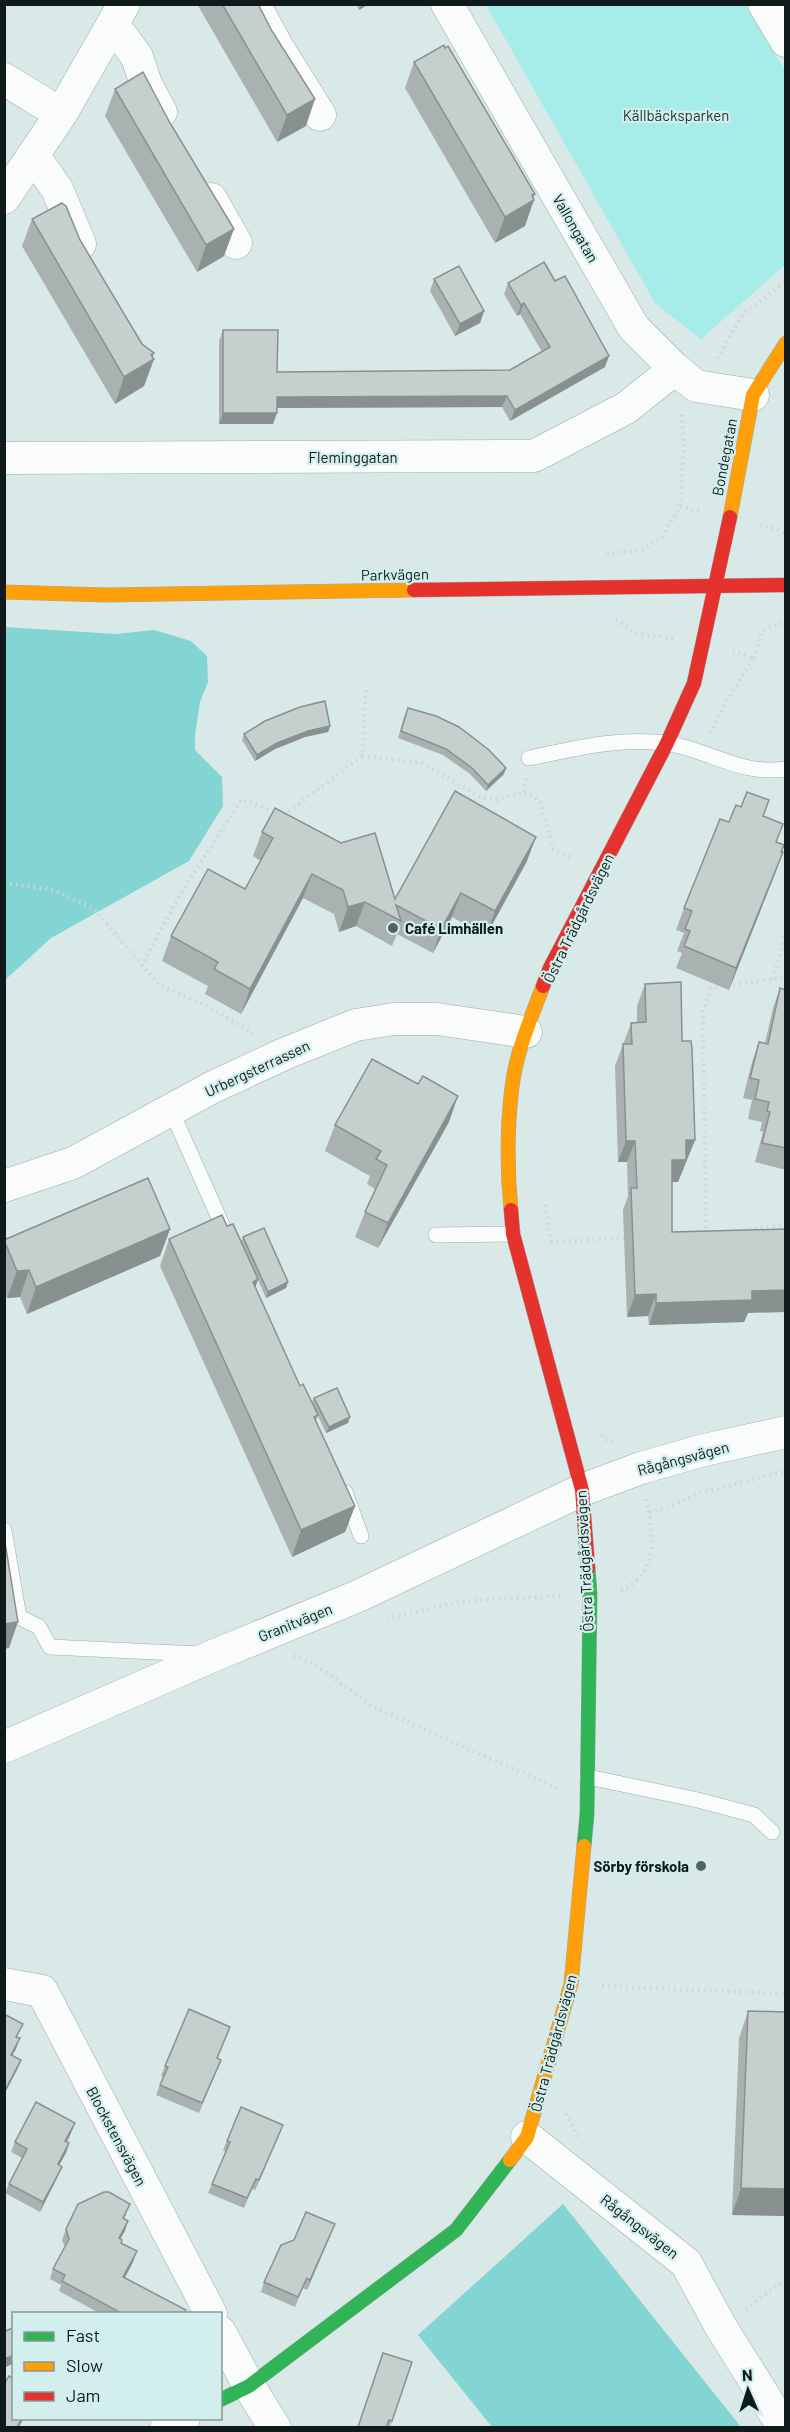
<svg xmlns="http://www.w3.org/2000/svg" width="790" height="2432" font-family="Barlow,sans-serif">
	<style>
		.green { fill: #a6ece9 }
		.forest { fill: #82d5d2 }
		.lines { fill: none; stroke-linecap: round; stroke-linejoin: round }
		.lane-casing { stroke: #9eaba9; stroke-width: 16 }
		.street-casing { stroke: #9eaba9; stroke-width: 33 }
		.fast-casing { stroke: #9eaba9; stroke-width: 15 }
		.slow-casing { stroke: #9eaba9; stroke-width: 15 }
		.jam-casing { stroke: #9eaba9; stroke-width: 15 }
		.path { stroke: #d1d5d5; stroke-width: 4; stroke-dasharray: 1.5 4.5; stroke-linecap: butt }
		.lane { stroke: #f9fcfb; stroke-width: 15 }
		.street { stroke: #f9fcfb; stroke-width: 32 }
		.fast { stroke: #30b455; stroke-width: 14 }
		.slow { stroke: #ff9f0a; stroke-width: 14 }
		.jam { stroke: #e5322d; stroke-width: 14 }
		.wall { fill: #a9b2b1 }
		.shaded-wall { fill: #899190 }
		.building { fill: #c4cfce; stroke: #899190; stroke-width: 1.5 }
		.poi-dot { fill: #566262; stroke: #d3efed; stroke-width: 2 }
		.labels { text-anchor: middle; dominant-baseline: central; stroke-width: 4.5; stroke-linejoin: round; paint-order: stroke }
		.park-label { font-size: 15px; fill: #213837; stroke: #d3efed }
		.street-label { font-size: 15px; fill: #101a1a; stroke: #d3efed }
		.poi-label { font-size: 15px; font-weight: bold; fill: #101a1a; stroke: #d3efed; text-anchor: start }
	</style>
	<rect width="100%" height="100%" fill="#d9e9e7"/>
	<!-- green -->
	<polygon class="green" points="486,5 746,5 785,71 785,265 701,339 655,303"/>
	<!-- forest -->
	<g class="forest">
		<polygon points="5,627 116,634 154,630 191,641 207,656 208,682 200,702 195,735 195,750 222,777 223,806 189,861 51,938 5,980"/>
		<polygon points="563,2204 741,2427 492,2427 418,2335"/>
	</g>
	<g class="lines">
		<defs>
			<g id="lane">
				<path d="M529,758C574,749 619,737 665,743C708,749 740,776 786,769"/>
				<polyline points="171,1110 227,1236"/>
				<polyline points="436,1235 513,1234"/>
				<polyline points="345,1492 361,1536"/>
				<polyline points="4,1530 19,1617 39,1627 50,1647 199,1654"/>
				<polyline points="588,1777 698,1800 754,1815 772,1832"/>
			</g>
			<g id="street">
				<polyline points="254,4 278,48 320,115"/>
				<polyline points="447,4 634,328 675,369 696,386 753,395"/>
				<polyline points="764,4 786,41"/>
				<polyline points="113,24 137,57 146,84 161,112"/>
				<polyline points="4,79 61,114"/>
				<polyline points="33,155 57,189 80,244"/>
				<polyline points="4,198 61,114 124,4"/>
				<polyline points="211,199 236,243"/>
				<polyline points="4,458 534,456 626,408 675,369"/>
				<polyline points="4,1186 73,1163 213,1087 284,1054 356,1025 394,1019 437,1019 526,1032"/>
				<polyline points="4,1747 215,1655 356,1597 582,1490 641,1468 704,1450 786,1432"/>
				<polyline points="4,1984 42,1991 211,2314"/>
				<polyline points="527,2137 686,2263 721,2327 784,2428"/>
				<polyline points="220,2332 249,2386 275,2428"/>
				<polyline points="166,2428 184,2418"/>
			</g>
			<g id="fast">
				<polyline points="584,1846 587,1814 590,1594 588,1568"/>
				<polyline points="220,2400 249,2386 456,2230 510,2160"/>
			</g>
			<g id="slow">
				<polyline points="730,517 753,395 786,343"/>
				<polyline points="4,592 107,595 414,590"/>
				<path d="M511,1210C507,1170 507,1128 512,1087C516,1052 531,1018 543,986"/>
				<polyline points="510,2160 527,2137 571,1984 584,1846"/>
			</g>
			<g id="jam">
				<polyline points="414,590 786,585"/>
				<polyline points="543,986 550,968 667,743 694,683 730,517"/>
				<polyline points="511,1210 513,1234 582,1490 588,1568"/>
			</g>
		</defs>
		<!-- lane casing -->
		<use href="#lane" class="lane-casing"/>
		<!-- street casing -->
		<use href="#street" class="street-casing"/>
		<!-- fast casing -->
		<use href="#fast" class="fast-casing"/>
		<!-- slow casing -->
		<use href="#slow" class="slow-casing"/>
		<!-- jam casing -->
		<use href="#jam" class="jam-casing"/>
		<!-- path -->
		<g class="path">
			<polyline points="717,358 743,314 786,282"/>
			<polyline points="680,507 700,511"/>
			<polyline points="760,525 777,529 786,535"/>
			<polyline points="608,555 608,553 642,550 661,538 680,507 684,447 682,412"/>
			<polyline points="616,620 637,634 673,638"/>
			<polyline points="754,658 762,631 774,625 786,623"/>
			<polyline points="710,733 732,692 754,658 733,651"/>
			<polyline points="362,756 422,763 480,797 496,800 524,792 540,801 553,849 571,857"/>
			<polyline points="524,792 526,778"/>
			<polyline points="284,815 362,756 366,688"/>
			<polyline points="4,883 54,890 94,909 159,985 205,1005 254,1034"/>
			<polyline points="141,966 181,893 242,799 277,813"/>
			<polyline points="773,979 786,932"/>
			<polyline points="545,1205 551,1242"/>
			<polyline points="743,1230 786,1225"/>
			<polyline points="706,1234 703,1011 711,988 780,978 786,980"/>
			<polyline points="551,1242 628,1238"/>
			<polyline points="602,1435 604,1439 614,1444"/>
			<polyline points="650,1514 701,1493 786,1471"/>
			<path d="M621,1590C660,1574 653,1531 646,1498"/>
			<polyline points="387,1619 460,1601 560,1596"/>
			<polyline points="294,1656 317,1666 374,1707 557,1788"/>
			<polyline points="602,1986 786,1994"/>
			<polyline points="566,2114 578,2137"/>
			<polyline points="746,2309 786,2279"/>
		</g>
		<!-- lane -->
		<use href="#lane" class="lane"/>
		<!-- street -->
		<use href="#street" class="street"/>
		<!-- fast -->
		<use href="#fast" class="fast"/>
		<!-- slow -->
		<use href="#slow" class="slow"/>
		<!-- jam -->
		<use href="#jam" class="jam"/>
	</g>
	<!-- wall -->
	<g class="wall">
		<polygon points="197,4 258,4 306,126 277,142"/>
		<polygon points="356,4 369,4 359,10"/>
		<polygon points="414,62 525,226 495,243 405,88"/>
		<polygon points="115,89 224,256 197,272 105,116"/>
		<polygon points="32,219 80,240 142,344 154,353 152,357 154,359 144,386 115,404 22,246"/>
		<polygon points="434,279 484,311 480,323 455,336 430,291"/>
		<polygon points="508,283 605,367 510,421 502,407 277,408 273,424 219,424 219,341 223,330 277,372 510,370 542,352 520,314 517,316 504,294"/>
		<polygon points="405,714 504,774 486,791 470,774 443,755 398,738"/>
		<polygon points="330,726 328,732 305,737 275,749 255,761 242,740 244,734"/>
		<polygon points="769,800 763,816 781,852 783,852 729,990 676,968 682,953 677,951 684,933 676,930 684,908 729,822"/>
		<polygon points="262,832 395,899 527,861 486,936 452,917 433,953 397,934 392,946 356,926 339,932 334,914 303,898 241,1014 205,994 208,986 162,961 171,936 245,889 261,861 253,856"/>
		<polygon points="645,984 682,1041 695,1140 678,1182 672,1182 672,1232 748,1313 744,1322 649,1325 648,1316 627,1317 623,1210 628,1196 627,1162 618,1162 615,1066 631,1023 637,1022 637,1006"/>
		<polygon points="780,988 786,990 786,1170 755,1162 763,1132 760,1131 762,1122 748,1119 752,1100 743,1098 752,1062 759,1042 765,1043 773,1008"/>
		<polygon points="418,1084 449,1122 378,1248 355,1237 365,1212 375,1189 367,1184 370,1176 325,1151 335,1125"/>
		<polygon points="227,1226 241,1242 243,1237 288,1282 286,1288 266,1298 258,1280 255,1288 300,1386 312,1402 314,1398 348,1423 326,1433 318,1416 316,1421 355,1506 345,1532 292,1557 160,1266 169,1239"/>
		<polygon points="170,1229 160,1256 27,1314 20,1297 7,1298 4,1291 4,1240"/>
		<polygon points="748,2011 786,2216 732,2215 739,2038"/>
		<polygon points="226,2037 217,2058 221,2060 199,2113 156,2095 163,2077 161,2076 165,2066"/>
		<polygon points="71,2133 67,2142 69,2143 66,2153 59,2165 62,2167 58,2176 40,2212 5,2193 9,2184 22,2158 11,2152 15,2142"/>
		<polygon points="279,2135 255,2190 252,2189 244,2208 208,2193 226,2152 223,2150 227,2141"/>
		<polygon points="127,2214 124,2218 128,2221 120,2239 121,2243 133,2262 125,2277 185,2313 99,2313 59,2291 61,2285 50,2279 53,2269 65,2247 62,2240 66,2229"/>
		<polygon points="331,2234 307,2290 303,2288 295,2307 261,2292 264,2282 294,2240"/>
		<polygon points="412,2362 390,2427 358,2427"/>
	</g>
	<!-- shaded-wall -->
	<g class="shaded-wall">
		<polygon points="361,4 369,4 359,10"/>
		<polygon points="315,99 306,126 277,142 287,115"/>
		<polygon points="535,194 532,201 534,200 525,226 495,243 505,217"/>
		<polygon points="234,229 224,256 197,272 206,245"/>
		<polygon points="524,303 520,314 517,316 521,305"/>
		<polygon points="484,311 480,323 455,336 460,324"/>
		<polygon points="154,353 151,361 154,359 144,386 115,404 124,377"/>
		<polygon points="609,356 605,367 510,421 515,410"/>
		<polygon points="507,396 502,407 273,408 277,397"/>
		<polygon points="223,413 277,413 273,424 219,424"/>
		<polygon points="330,726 328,732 305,737 275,749 255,761 257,755 277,743 308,731"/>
		<polygon points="506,768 504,774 486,791 488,785"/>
		<polygon points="536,837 527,861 486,936 495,911"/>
		<polygon points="783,852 775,874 729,990 736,968"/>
		<polygon points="312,874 303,898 241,1014 250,989"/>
		<polygon points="461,893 452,917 433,953 441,929"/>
		<polygon points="365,902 356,926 339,932 348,907"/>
		<polygon points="458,1096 449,1122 378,1248 388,1223"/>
		<polygon points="686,1140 695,1140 678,1182 664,1182 672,1160"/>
		<polygon points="626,1141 635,1141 627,1162 618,1162"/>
		<polygon points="170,1229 160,1256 27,1314 36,1287"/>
		<polygon points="29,1270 20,1297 7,1298 17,1271"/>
		<polygon points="258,1279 249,1306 253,1282"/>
		<polygon points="288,1282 286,1288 266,1298 268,1292"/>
		<polygon points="786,1290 786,1312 748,1313 744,1322 649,1325 656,1303 752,1291"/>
		<polygon points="656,1294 648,1316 627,1317 635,1295"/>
		<polygon points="350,1417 348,1423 326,1433 329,1427"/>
		<polygon points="355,1506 345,1532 292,1557 301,1530"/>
		<polygon points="18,1622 9,1648 4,1649 4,1624"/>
		<polygon points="20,2038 16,2049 7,2065 11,2055"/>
		<polygon points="21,2060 17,2070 4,2095 4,2092"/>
		<polygon points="75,2123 71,2133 62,2151 65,2141"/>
		<polygon points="283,2125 279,2135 255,2190 259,2180"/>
		<polygon points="69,2143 66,2153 54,2174 58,2164"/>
		<polygon points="62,2167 58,2176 40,2212 43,2202"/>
		<polygon points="741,2188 786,2189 786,2216 732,2215"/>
		<polygon points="128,2221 125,2231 115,2248 119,2238"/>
		<polygon points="335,2224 331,2234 307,2290 310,2280"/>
		<polygon points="137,2251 133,2262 120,2287 123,2277"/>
		<polygon points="14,2355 14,2363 4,2368 4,2359"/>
		<polygon points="22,2418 24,2418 19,2427 17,2427"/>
	</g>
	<!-- building -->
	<g class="building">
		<polygon points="222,4 258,4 272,31 315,99 287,115"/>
		<polygon points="444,45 445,48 448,46 535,194 532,195 534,200 505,217 414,62"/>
		<polygon points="143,72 170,123 234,229 206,245 115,89"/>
		<polygon points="62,203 66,206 80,240 142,344 154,353 151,355 154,359 124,377 32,219"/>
		<polygon points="544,262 555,281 565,276 609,356 515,410 507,396 277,397 277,413 223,413 223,330 278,330 277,372 510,370 550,347 524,303 521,305 508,283"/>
		<polygon points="459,266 484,311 460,324 434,279"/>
		<polygon points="325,701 330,726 308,731 277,743 257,755 244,734 265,721 300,707"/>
		<polygon points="408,708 436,716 459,727 489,750 506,768 488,785 472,768 446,749 401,731"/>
		<polygon points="455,791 536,837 495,911 461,893 441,929 396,905 401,921 365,902 348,907 343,890 312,874 250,989 214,969 218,962 171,936 208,869 245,889 273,838 262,832 275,808 341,843 375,833 395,899"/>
		<polygon points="747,792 769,800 763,816 783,824 776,842 784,845 781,852 783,852 736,968 684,946 690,931 685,929 692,911 684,908 720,819 729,822 736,805 741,807"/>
		<polygon points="681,982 682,1041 691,1041 692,1048 695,1140 686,1140 686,1160 672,1160 672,1232 786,1229 786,1290 752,1291 752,1300 656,1303 656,1294 635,1295 631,1188 637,1188 635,1141 626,1141 623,1044 632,1044 631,1023 646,1022 645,984"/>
		<polygon points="780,988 786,990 786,1148 762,1143 770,1112 767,1111 769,1102 755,1099 759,1080 750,1078 759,1042 768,1044"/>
		<polygon points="372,1059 418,1084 423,1076 458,1096 388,1223 365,1212 387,1165 376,1159 381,1151 335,1125"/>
		<polygon points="148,1178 170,1229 36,1287 29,1270 17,1271 4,1240"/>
		<polygon points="222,1215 227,1226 233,1224 258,1279 253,1282 300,1386 303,1384 318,1415 314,1417 355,1506 301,1530 169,1239"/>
		<polygon points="264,1228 288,1282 268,1292 243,1237"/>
		<polygon points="337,1388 350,1417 329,1427 314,1398"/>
		<polygon points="4,1536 18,1622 4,1624"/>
		<polygon points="189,2009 230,2027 217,2058 221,2060 202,2103 160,2085 168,2067 165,2066"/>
		<polygon points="748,2011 786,2012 786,2189 741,2188"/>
		<polygon points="4,2014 23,2024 16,2037 20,2038 11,2055 21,2060 4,2092"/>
		<polygon points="36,2102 75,2123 65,2141 69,2143 58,2164 62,2167 43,2202 9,2184 27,2149 15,2142"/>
		<polygon points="241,2107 283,2125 259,2180 256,2179 247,2198 212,2184 230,2142 227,2141"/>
		<polygon points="104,2192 109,2192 130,2204 123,2218 128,2221 119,2238 122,2240 121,2243 137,2251 123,2277 186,2310 184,2313 121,2313 62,2281 65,2275 53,2269 69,2239 66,2229 78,2204"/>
		<polygon points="306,2212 335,2224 310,2280 307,2278 298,2297 264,2282 281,2245 294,2240"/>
		<polygon points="14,2327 14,2355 4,2359 4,2332"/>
		<polygon points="383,2353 412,2362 392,2421 389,2420 386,2427 358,2427"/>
		<polygon points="9,2376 14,2379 14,2418 22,2418 17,2427 4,2427 4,2384"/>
	</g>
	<!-- markers -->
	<g class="poi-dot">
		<circle cx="393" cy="928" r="6"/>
		<circle cx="701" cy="1866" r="6"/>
	</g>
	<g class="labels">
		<!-- park labels -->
		<g class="park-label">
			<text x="676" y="115">Källbäcksparken</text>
		</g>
		<!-- street labels -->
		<g class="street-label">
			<text transform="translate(576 228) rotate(60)">Vallongatan</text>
			<text x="353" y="457">Fleminggatan</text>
			<text transform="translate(724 457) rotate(-79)">Bondegatan</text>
			<text transform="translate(395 574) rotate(-1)">Parkvägen</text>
			<text transform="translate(578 918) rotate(-64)">Östra Trädgårdsvägen</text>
			<text transform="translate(257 1068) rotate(-25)">Urbergsterrassen</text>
			<text transform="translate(683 1458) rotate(-15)">Rågångsvägen</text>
			<text transform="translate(584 1561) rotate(-93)">Östra Trädgårdsvägen</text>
			<text transform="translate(295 1622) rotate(-22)">Granitvägen</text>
			<text transform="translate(553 2043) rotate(-75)">Östra Trädgårdsvägen</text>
			<text transform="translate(117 2136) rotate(62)">Blockstensvägen</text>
			<text transform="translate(640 2226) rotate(38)">Rågångsvägen</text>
		</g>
		<!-- poi labels -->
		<g class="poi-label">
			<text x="405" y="928">Café Limhällen</text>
			<text x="689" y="1866" text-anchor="end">Sörby förskola</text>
		</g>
	</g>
	<!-- border -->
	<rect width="790" height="2432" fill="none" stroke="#101a1a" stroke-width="12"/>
	<!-- legend -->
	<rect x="12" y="2312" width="210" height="108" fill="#d3efed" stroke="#859a99" stroke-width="1.5"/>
	<rect x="24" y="2332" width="30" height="9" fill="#30b455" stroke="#859a99" stroke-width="1.5"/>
	<text x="66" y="2342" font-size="18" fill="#101a1a">Fast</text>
	<rect x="24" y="2362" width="30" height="9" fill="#ff9f0a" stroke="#859a99" stroke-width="1.5"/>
	<text x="66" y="2372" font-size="18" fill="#101a1a">Slow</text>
	<rect x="24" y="2392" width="30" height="9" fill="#e5322d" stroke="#859a99" stroke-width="1.5"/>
	<text x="66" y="2402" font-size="18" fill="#101a1a">Jam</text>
	<!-- north arrow -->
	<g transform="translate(748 2390) rotate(357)" stroke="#d3efed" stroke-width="4.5" paint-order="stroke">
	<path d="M0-4.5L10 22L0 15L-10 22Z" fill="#101a1a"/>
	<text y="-9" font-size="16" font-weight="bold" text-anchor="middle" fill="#101a1a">N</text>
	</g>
</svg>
